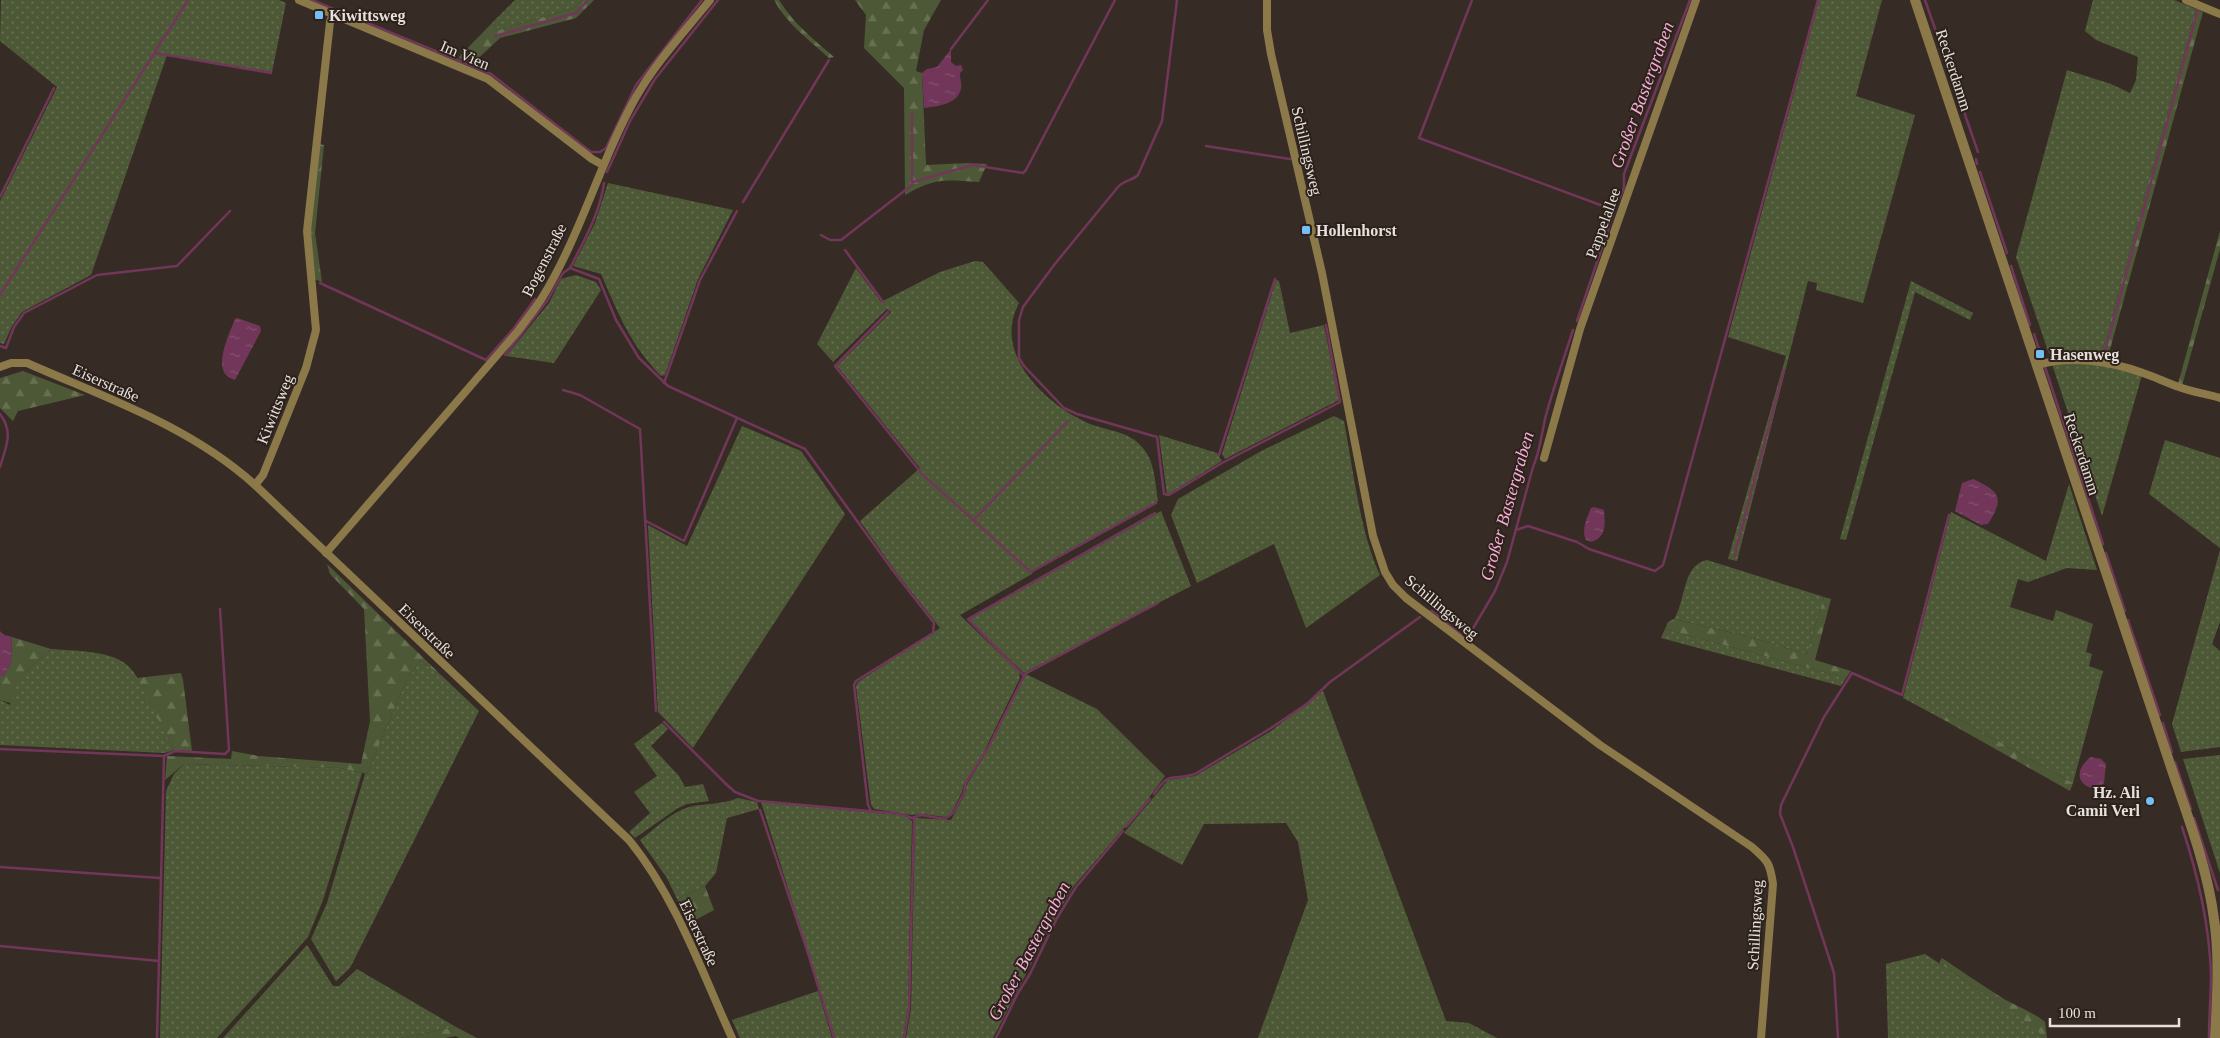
<svg xmlns="http://www.w3.org/2000/svg" width="2220" height="1038" font-family="Georgia,serif">
	<style>
		.green { fill: url(#green-dots) }
		.forest { fill: url(#forest-firs) }
		.water { fill: url(#water-ripples) }
		.lines { fill: none; stroke-linecap: round; stroke-linejoin: round }
		.stream { stroke: #713659; stroke-width: 2.5 }
		.minor { stroke: #8b7949; stroke-width: 8 }
		.tertiary { stroke: #8b7949; stroke-width: 10 }
		.poi-dot { fill: #74c0f6; stroke: #2c221b; stroke-width: 2 }
		.labels { text-anchor: middle; dominant-baseline: central; stroke-width: 4; stroke-linejoin: round; paint-order: stroke }
		.poi-label { font-size: 16px; font-weight: bold; fill: #e7e0dc; stroke: #2c221b; text-anchor: start }
		.street-label { font-size: 16px; fill: #e7e0dc; stroke: #2c221b }
		.water-label { font-size: 18px; font-style: italic; fill: #f7add6; stroke: #2c221b }
	</style>
	<defs>
		<pattern id="green-dots" width="8" height="8" patternUnits="userSpaceOnUse" patternTransform="scale(1.25)"><rect width="8" height="8" fill="#4d5936"/><path d="M2 2h.1M6 6h.1" fill="none" stroke="#677152" stroke-width="1.8" stroke-linecap="round"/></pattern>
		<pattern id="forest-firs" width="22" height="20" patternUnits="userSpaceOnUse" patternTransform="scale(1.25)"><rect width="22" height="20" fill="#4d5936"/><path d="M5 1l3.5 6h-7zM16 11l3.5 6h-7z" fill="#677152"/></pattern>
		<pattern id="water-ripples" width="26" height="14" patternUnits="userSpaceOnUse" patternTransform="scale(1.25)"><rect width="26" height="14" fill="#713659"/><path d="M2 4q2-2 4 0t4 0M15 11q2-2 4 0t4 0" fill="none" stroke="#855370"/></pattern>
	</defs>
	<rect width="100%" height="100%" fill="#372c25"/>
	<!-- green -->
	<g class="green">
		<polygon points="1,0 279,0 286,3 272,72 167,55 91,275 22,312 12,326 4,344 0,343 0,201 57,87 0,41"/>
		<polygon points="515,0 582,0 574,8 499,30 492,23"/>
		<polygon points="1819,0 1882,0 1856,96 1915,115 1863,303 1816,290 1817,283 1808,281 1737,561 1728,559 1786,356 1728,337"/>
		<polygon points="2093,0 2174,0 2196,9 2102,352 2049,354 2016,257 2067,70 2111,84 2130,93 2136,80 2138,57 2096,40 2085,31"/>
		<path d="M608,183L733,210L698,279L665,375L661,376C630,344 619,315 601,274L573,266L595,223Z"/>
		<path d="M975,261L983,262L1019,303C991,354 1047,406 1090,424C1108,431 1129,431 1142,447C1155,461 1155,483 1158,501L1033,570L1032,574L960,615L1019,672L1020,678L979,762L964,783L962,792L951,814L945,817L923,814L912,815L874,809L871,805L856,686L858,682L940,628L895,571L860,521L920,468L837,366L891,312L887,309L833,362L817,344L856,268L881,302L940,272Z"/>
		<polygon points="576,275 596,282 601,290 554,363 506,356 549,303 561,279"/>
		<polygon points="1276,280 1279,281 1290,333 1324,325 1339,400 1225,459 1222,454"/>
		<polygon points="1911,281 1973,313 1970,320 1915,292 1846,540 1840,539"/>
		<polygon points="2086,363 2099,364 2142,375 2102,516 2052,364"/>
		<path d="M1334,416L1344,421C1353,468 1360,533 1380,575L1306,628L1274,544L1197,583L1171,515L1178,499L1263,450Z"/>
		<polygon points="742,426 801,451 845,514 693,748 658,712 648,525 687,546"/>
		<polygon points="1159,435 1217,453 1222,461 1167,495"/>
		<polygon points="2165,440 2220,458 2220,548 2149,494"/>
		<polygon points="2069,484 2097,570 2067,568 2028,582 2018,579 2010,607 2053,621 2056,610 2093,624 2086,652 2092,654 2089,666 2103,671 2073,783 1948,713 1944,720 1903,698 1951,512 2046,561"/>
		<polygon points="1161,511 1191,586 1024,673 970,621 971,618"/>
		<polygon points="2220,550 2220,622 2212,644 2220,651 2220,747 2181,752 2172,724"/>
		<path d="M1707,560L1824,597L1807,654L1746,636L1674,619C1686,601 1682,565 1707,560Z"/>
		<polygon points="1665,629 1846,678 1841,686 1661,638"/>
		<path d="M51,649C74,651 109,650 127,665C142,677 164,731 174,750L165,753L0,745V700L10,705L17,679Z"/>
		<polygon points="420,661 441,675 479,711 350,968 336,981 311,939 327,903 365,774 367,774 405,683"/>
		<polygon points="1026,674 1097,709 1165,776 1142,807 1073,887 1057,914 993,1038 906,1038 911,1009 915,818 951,820 965,794 966,786 990,746"/>
		<polygon points="1323,691 1446,1021 1469,1023 1497,1038 1258,1038 1308,900 1298,842 1286,823 1204,824 1182,865 1124,833 1168,780 1195,776 1271,731"/>
		<polygon points="662,723 668,729 651,746 679,776 685,787 703,784 709,801 687,804 678,808 635,838 629,832 650,813 634,792 657,776 634,744"/>
		<polygon points="2220,755 2220,873 2183,759"/>
		<polygon points="184,764 340,768 362,773 323,900 308,937 217,1038 160,1038 166,791 174,774"/>
		<path d="M738,798L757,802L759,809L727,818L716,873L705,886L677,899L667,878L640,840C655,829 671,812 689,807C705,803 722,805 738,798Z"/>
		<polygon points="761,802 900,815 907,817 912,821 908,1007 903,1038 835,1038"/>
		<polygon points="307,945 333,986 339,986 357,969 456,1027 400,1038 223,1038"/>
		<polygon points="1925,954 2037,1028 2043,1038 1888,1038 1886,964"/>
		<polygon points="818,991 832,1038 740,1038 732,1020"/>
	</g>
	<!-- forest -->
	<g class="forest">
		<polygon points="582,0 594,0 576,18 500,38 472,64 458,58 492,23 499,30 574,8"/>
		<path d="M774,0H779C793,23 814,40 834,57L829,58C809,40 787,24 774,0Z"/>
		<path d="M855,0H941L924,30L916,71L922,73L926,165L967,163L987,164L979,182C944,180 937,177 905,195L904,88L864,48L866,15Z"/>
		<polygon points="2196,9 2203,12 2109,353 2102,352"/>
		<polygon points="319,144 324,145 315,233 322,282 314,279 309,232"/>
		<polygon points="2220,231 2220,249 2182,386 2178,384"/>
		<polygon points="23,371 85,395 18,411 13,421 0,408 0,378"/>
		<polygon points="327,564 441,675 420,661 405,683 367,774 340,768 184,764 165,780 167,756 231,759 232,751 258,756 361,764 370,721 364,609 330,574"/>
		<polygon points="1824,597 1831,599 1815,660 1851,671 1846,678 1665,629 1668,622 1674,619 1746,636 1807,654"/>
		<polygon points="12,637 51,649 17,679 14,704 0,700 0,676 3,676 11,663"/>
		<polygon points="181,673 183,680 192,751 174,750 137,678"/>
		<polygon points="1948,713 2073,783 2070,791 1944,720"/>
		<polygon points="705,886 714,910 688,924 677,899"/>
		<path d="M1942,958C1963,972 1983,986 2004,999C2018,1007 2033,1012 2045,1022L2047,1038H2043L2036,1028L1939,963Z"/>
		<polygon points="456,1027 477,1038 459,1038 456,1036 445,1038 400,1038"/>
	</g>
	<!-- water -->
	<g class="water">
		<path d="M951,49V62L956,66L961,65L963,70L960,73C960,79 962,85 961,89C957,105 937,106 924,108L922,73L927,69L937,67Z"/>
		<path d="M237,318L260,326L261,331L235,380C209,374 229,335 235,319Z"/>
		<path d="M1973,479C2000,492 2005,497 1988,524L1981,525L1955,511L1962,483Z"/>
		<path d="M1594,507L1604,510C1605,524 1607,537 1591,542L1586,540C1581,530 1587,518 1591,508Z"/>
		<polygon points="0,631 4,635 12,637 11,663 3,676 0,676"/>
		<path d="M2091,757L2101,759L2106,764L2104,783L2097,789C2076,787 2074,769 2091,757Z"/>
	</g>
	<g class="lines">
		<!-- stream -->
		<g class="stream">
			<polyline points="312,0 491,74 591,152 600,152 606,148 636,85 702,0"/>
			<path d="M1177,0L1162,121L1138,175C1132,181 1124,180 1118,187L1054,265L1023,307L1019,320V358L1024,366L1064,408L1077,414L1157,437L1164,494L1169,495L1222,463L1340,402L1326,325"/>
			<polyline points="1472,0 1419,138 1614,210"/>
			<polyline points="1925,0 1978,152"/>
			<polyline points="495,36 576,13 588,0"/>
			<polyline points="951,49 988,0"/>
			<polyline points="155,53 271,73"/>
			<polyline points="1206,146 1290,159"/>
			<polyline points="1976,159 1977,164"/>
			<polyline points="607,172 630,121 655,79 718,0"/>
			<polyline points="1980,172 2007,253"/>
			<polyline points="913,182 973,165 1023,173 1026,170 1115,0"/>
			<path d="M604,183C600,213 584,241 570,268L599,279L616,320L639,358L668,386L805,449L894,572L934,623L933,633L856,681L854,685L868,805L871,811"/>
			<polyline points="0,197 54,88"/>
			<polyline points="1619,199 1624,188 1624,174 1690,0"/>
			<polyline points="743,202 829,60"/>
			<polyline points="821,235 830,240 841,240 912,185 912,114"/>
			<polyline points="845,250 883,302"/>
			<polyline points="2011,266 2030,325"/>
			<polyline points="320,283 486,360 514,328 535,299"/>
			<polyline points="0,295 188,0"/>
			<polyline points="888,312 835,366 923,475 1031,572 1156,503"/>
			<polyline points="1577,321 1616,206"/>
			<polyline points="2034,334 2040,352"/>
			<polyline points="0,346 6,348 14,327 24,313 97,275 177,266 230,211"/>
			<polyline points="505,355 547,301 563,273 570,268"/>
			<polyline points="2052,356 2102,354 2105,351 2198,9"/>
			<polyline points="2045,367 2103,544"/>
			<polyline points="664,383 700,280 737,211"/>
			<polyline points="563,390 580,395 640,429 656,711"/>
			<path d="M0,414C14,433 6,446 0,467"/>
			<polyline points="1219,455 1275,279"/>
			<polyline points="646,521 684,541 737,418"/>
			<polyline points="973,521 1068,421"/>
			<polyline points="1516,530 1528,526 1577,542 1589,549 1655,571 1663,565 1818,0"/>
			<polyline points="2106,553 2125,611"/>
			<polyline points="1734,557 1784,370"/>
			<polyline points="1429,612 1432,611 1461,635"/>
			<polyline points="2128,620 2160,715"/>
			<path d="M1465,638L1468,637L1495,591L1507,562L1533,467C1540,452 1542,431 1546,415C1554,386 1564,358 1573,330"/>
			<polyline points="1024,676 968,619 1155,513"/>
			<polyline points="664,722 727,785 735,792 758,801 901,814 912,818 921,815 945,819 953,813 964,793 965,784 989,746 1025,674 1158,603"/>
			<polyline points="2163,723 2172,752"/>
			<polyline points="0,749 164,756 175,751 225,754 229,750 220,609"/>
			<polyline points="2175,762 2191,809"/>
			<path d="M1154,794C1171,769 1171,782 1195,774L1271,728L1308,703L1330,682L1420,617"/>
			<polyline points="760,810 806,947 834,1038"/>
			<polyline points="2194,818 2218,890"/>
			<polyline points="1126,827 1150,799"/>
			<path d="M2182,827C2198,875 2209,922 2211,973C2211,995 2209,1016 2209,1038"/>
			<polyline points="0,867 160,878"/>
			<polyline points="0,946 159,961 164,756"/>
			<polyline points="157,1038 159,961"/>
			<polyline points="904,1038 909,1009 914,818"/>
			<polyline points="996,1038 1018,993 1030,974 1057,918 1076,887 1123,831"/>
			<polyline points="1838,1038 1834,973 1793,847 1780,814 1781,805 1824,717 1852,673 1902,695 1949,515"/>
		</g>
		<!-- minor -->
		<g class="minor">
			<polyline points="299,0 488,79 592,159 603,165"/>
			<path d="M1267,0V30L1271,54L1322,273L1373,536L1385,572L1393,585L1406,598L1600,745L1752,847C1768,861 1770,863 1773,884L1761,1038"/>
			<polyline points="2186,0 2220,14"/>
			<path d="M2037,365C2071,355 2110,361 2143,373C2155,377 2167,383 2179,387C2192,392 2207,394 2220,398"/>
			<path d="M0,367L11,363H27C106,398 190,426 255,485L629,840C675,896 702,972 732,1038"/>
			<polyline points="1544,458 1580,329 1696,0"/>
			<polyline points="255,485 263,475 306,368 316,330 307,231 330,22 333,14"/>
			<path d="M326,553L518,331C526,320 535,309 542,298C581,235 600,161 636,97C656,62 685,31 710,0"/>
		</g>
		<!-- tertiary -->
		<path class="tertiary" d="M1915,0L2168,758C2185,810 2207,864 2214,919C2220,959 2217,998 2215,1038"/>
	</g>
	<!-- markers -->
	<g class="poi-dot">
		<rect x="314" y="10" width="10" height="10" rx="2.5"/>
		<rect x="1301" y="225" width="10" height="10" rx="2.5"/>
		<rect x="2035" y="349" width="10" height="10" rx="2.5"/>
		<circle cx="2150" cy="801" r="5"/>
	</g>
	<g class="labels">
		<!-- poi labels -->
		<g class="poi-label">
			<text x="329" y="15">Kiwittsweg</text>
			<text x="1316" y="230">Hollenhorst</text>
			<text x="2050" y="354">Hasenweg</text>
			<text x="2140" y="792" text-anchor="end">Hz. Ali<tspan x="2140" dy="18">Camii Verl</tspan></text>
		</g>
		<!-- street labels -->
		<g class="street-label">
			<text transform="translate(465 55) rotate(23)">Im Vien</text>
			<text transform="translate(1954 70) rotate(72)">Reckerdamm</text>
			<text transform="translate(1307 151) rotate(77)">Schillingsweg</text>
			<text transform="translate(1603 223) rotate(-70)">Pappelallee</text>
			<text transform="translate(544 260) rotate(-63)">Bogenstraße</text>
			<text transform="translate(106 383) rotate(24)">Eiserstraße</text>
			<text transform="translate(275 409) rotate(-68)">Kiwittsweg</text>
			<text transform="translate(2082 454) rotate(72)">Reckerdamm</text>
			<text transform="translate(1442 607) rotate(40)">Schillingsweg</text>
			<text transform="translate(427 631) rotate(44)">Eiserstraße</text>
			<text transform="translate(1755 925) rotate(-87)">Schillingsweg</text>
			<text transform="translate(699 933) rotate(65)">Eiserstraße</text>
		</g>
		<!-- water labels -->
		<g class="water-label">
			<text transform="translate(1642 95) rotate(-70)">Großer Bastergraben</text>
			<text transform="translate(1507 506) rotate(-74)">Großer Bastergraben</text>
			<text transform="translate(1029 951) rotate(-62)">Großer Bastergraben</text>
		</g>
	</g>
	<!-- scale -->
	<path d="M2050 1018v8h129v-8" fill="none" stroke="#e7e0dc" stroke-width="2.5"/>
	<text x="2058" y="1018" font-size="15" fill="#e7e0dc" stroke="#2c221b" stroke-width="4" paint-order="stroke">100 m</text>
</svg>
